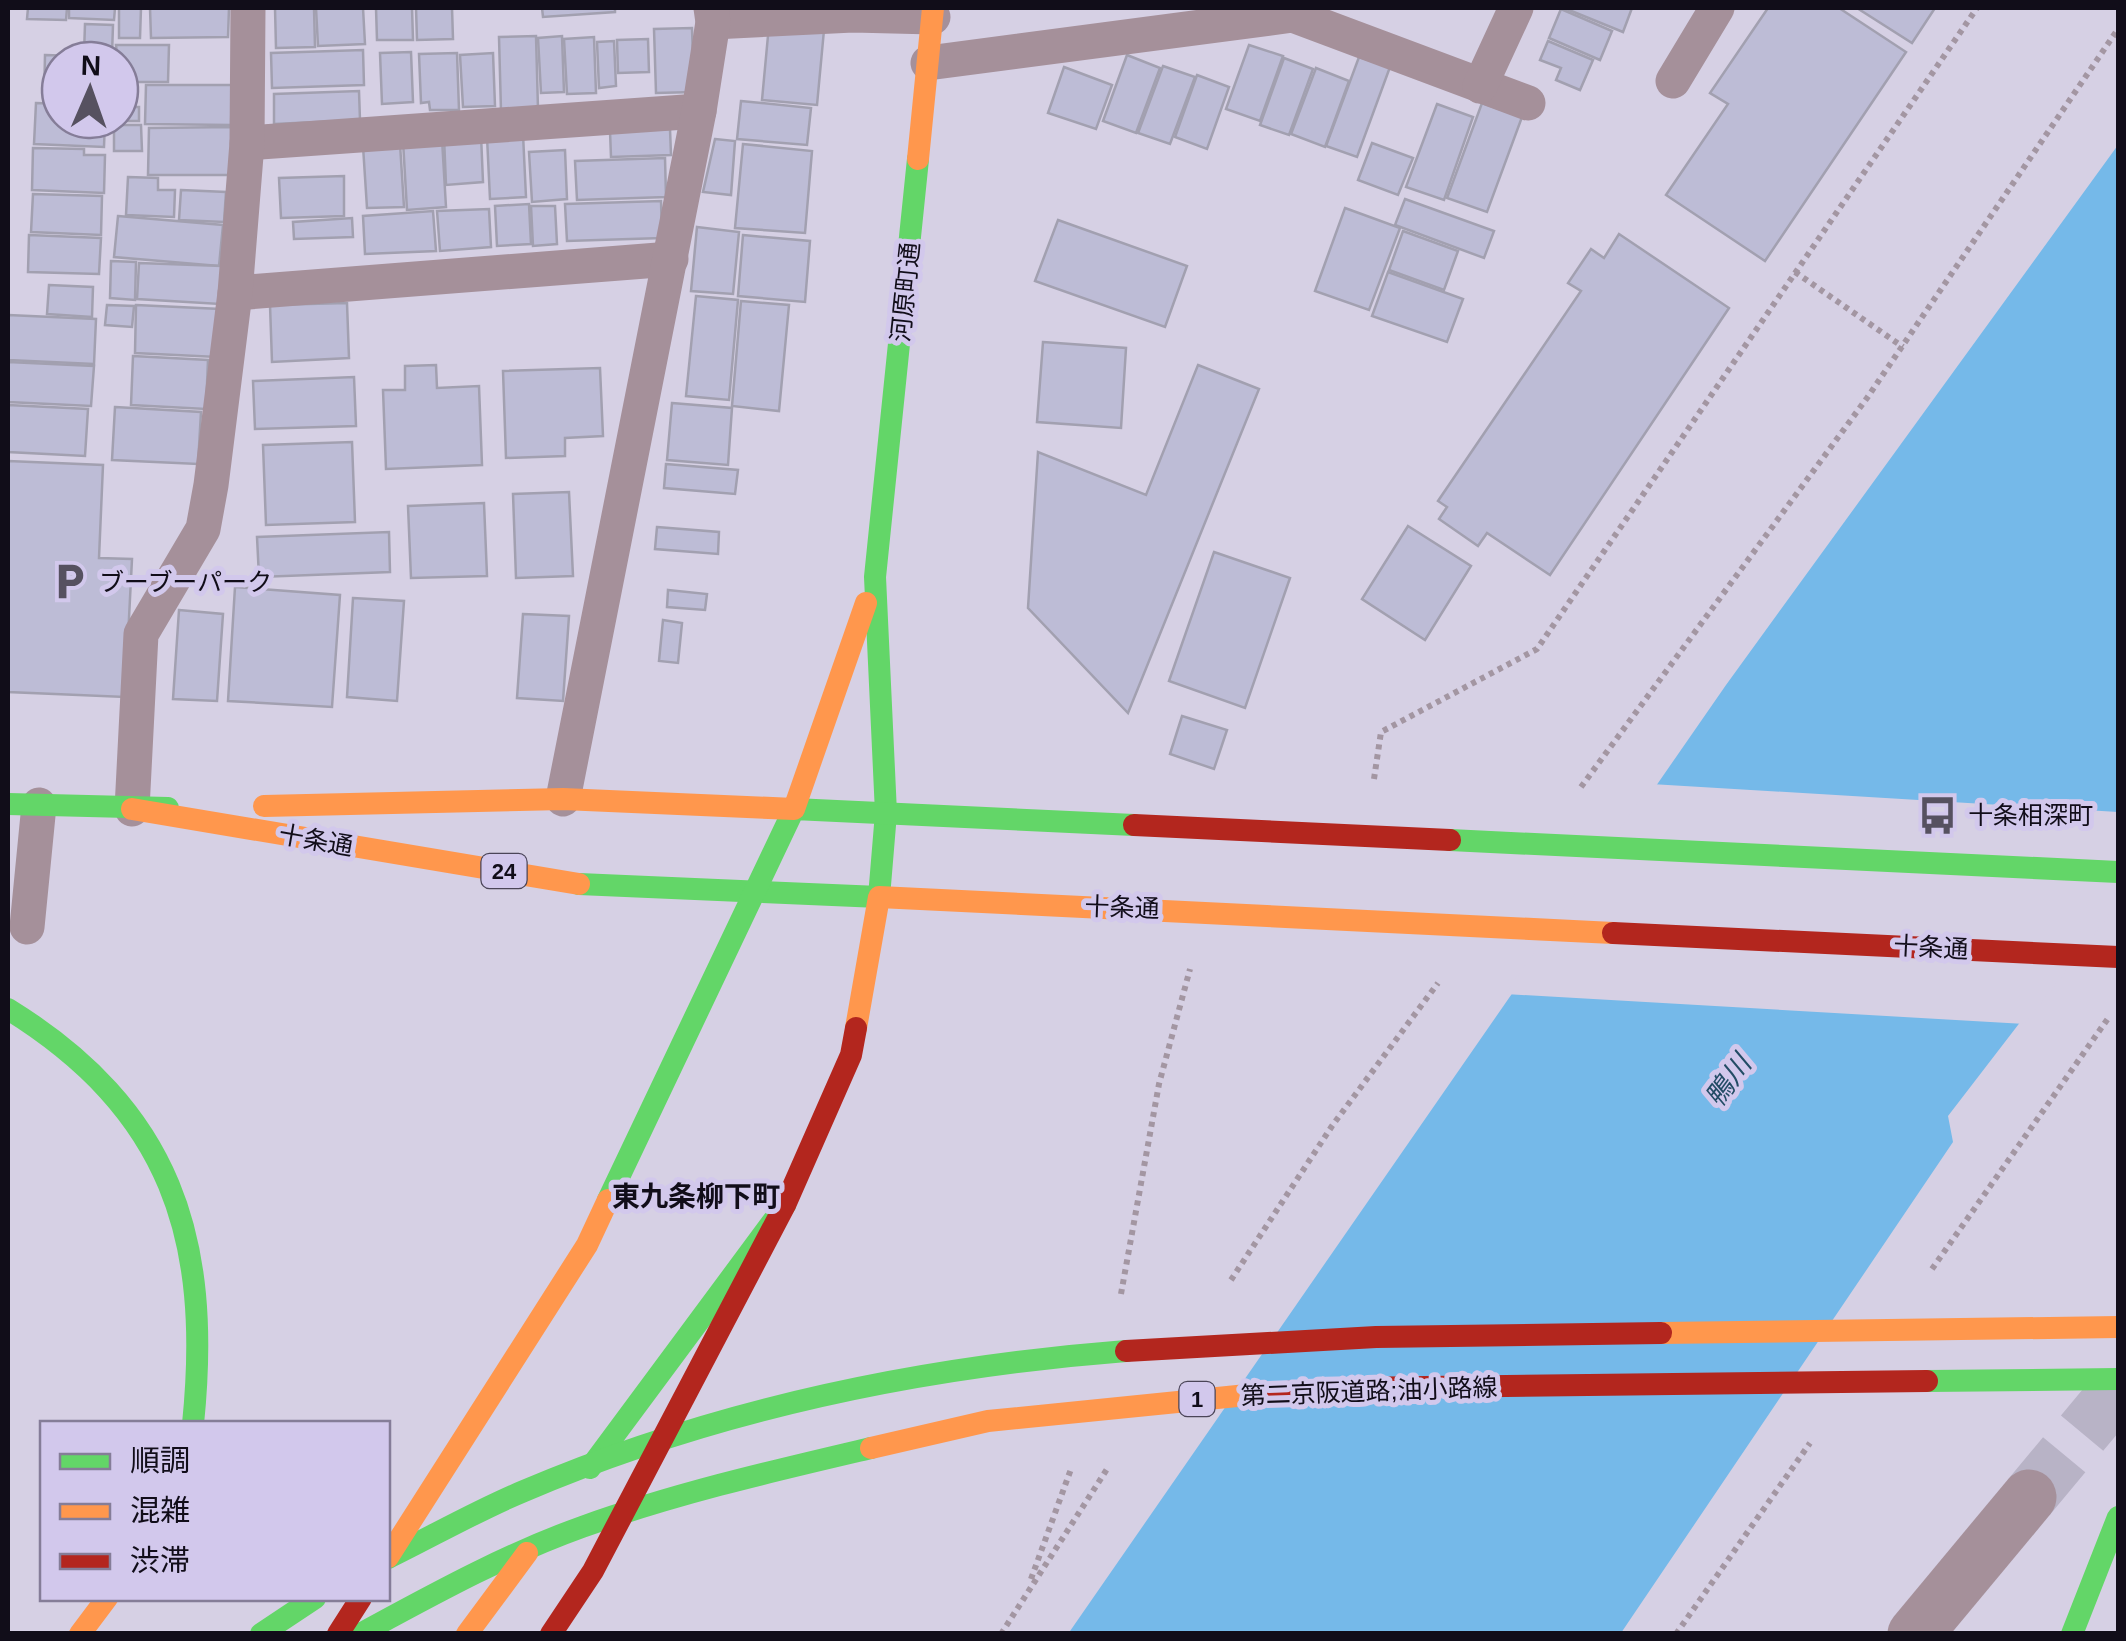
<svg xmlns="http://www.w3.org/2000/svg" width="2126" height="1641" font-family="Arial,'Noto Sans JP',sans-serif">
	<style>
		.water { fill: #75b9e9 }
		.pier { fill: #d6d0e4 }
		.building { fill: #bdbcd6; stroke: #a2a0b0; stroke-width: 2.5 }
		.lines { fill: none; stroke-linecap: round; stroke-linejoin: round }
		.street-tunnel { stroke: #b8b3c6; stroke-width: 55; stroke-dasharray: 55 28; stroke-linecap: butt }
		.path { stroke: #a396a2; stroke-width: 6; stroke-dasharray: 5 5; stroke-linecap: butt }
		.lane { stroke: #a5909a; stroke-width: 35 }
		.street { stroke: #a5909a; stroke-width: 55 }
		.fast { stroke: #63d668; stroke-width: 22 }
		.slow { stroke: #ff974d; stroke-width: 22 }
		.jam { stroke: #b3261e; stroke-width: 22 }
		.labels { text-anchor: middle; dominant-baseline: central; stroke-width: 10; stroke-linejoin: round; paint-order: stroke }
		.shield { fill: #d2c8ec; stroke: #4b4558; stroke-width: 2.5 }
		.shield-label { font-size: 22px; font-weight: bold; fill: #110d19 }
		.street-label { font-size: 25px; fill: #110d19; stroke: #d2c8ec }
		.poi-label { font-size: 25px; fill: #110d19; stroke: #d2c8ec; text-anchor: start }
		.water-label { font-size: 28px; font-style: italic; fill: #234c65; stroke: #d2c8ec }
		.neighbourhood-label { font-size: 28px; font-weight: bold; fill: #110d19; stroke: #d2c8ec }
	</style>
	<rect width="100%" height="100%" fill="#d6d0e4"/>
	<!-- water -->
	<polygon class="water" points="2118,145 2118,895 1948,1116 1953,1142 1621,1633 1068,1634 1726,685"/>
	<!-- pier -->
	<polygon class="pier" points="1651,784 2118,812 2118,903 2025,1024 1505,994"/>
	<!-- building -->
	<g class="building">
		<polygon points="28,8 67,8 66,20 27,19"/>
		<polygon points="69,8 115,8 114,20 69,18"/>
		<polygon points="119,8 141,8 140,38 119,38"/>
		<polygon points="150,8 229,8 228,37 151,38"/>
		<polygon points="275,8 314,8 315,47 276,48"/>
		<polygon points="316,8 363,8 365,44 318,46"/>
		<polygon points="376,8 412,8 413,40 377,40"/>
		<polygon points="416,8 452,8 453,39 417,40"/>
		<polygon points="542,8 615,8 615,12 543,17"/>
		<polygon points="1564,8 1632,8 1623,32"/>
		<polygon points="1768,8 1839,8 1906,52 1765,261 1666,195 1728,104 1710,93"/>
		<polygon points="1857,8 1935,8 1912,43"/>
		<polygon points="1561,9 1612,31 1600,60 1549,38"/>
		<polygon points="85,24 113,25 112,55 84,54"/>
		<polygon points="769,25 824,30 817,105 762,100"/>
		<polygon points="692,28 694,92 656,93 654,29"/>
		<polygon points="536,36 538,109 501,111 499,37"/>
		<polygon points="562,36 564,92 541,93 538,38"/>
		<polygon points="594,37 596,93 567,94 564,39"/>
		<polygon points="648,39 649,72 618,73 617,40"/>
		<polygon points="614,41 616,86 599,88 597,42"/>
		<polygon points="1548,41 1593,60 1580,90 1556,80 1561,68 1540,60"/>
		<polygon points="116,45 169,45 168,82 120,82"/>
		<polygon points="1249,45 1283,56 1260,121 1226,109"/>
		<polygon points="363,50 364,85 272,88 271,53"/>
		<polygon points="411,52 413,102 382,104 380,53"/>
		<polygon points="457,53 459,110 430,110 429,102 421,103 419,54"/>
		<polygon points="493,53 495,106 463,107 460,55"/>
		<polygon points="45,55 108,57 108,60 60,60 60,100 44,100"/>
		<polygon points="1127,55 1160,68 1136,133 1103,121"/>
		<polygon points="1359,57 1390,67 1357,157 1326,146"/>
		<polygon points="1284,58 1313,69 1289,135 1260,125"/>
		<polygon points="1163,66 1195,77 1170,144 1138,133"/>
		<polygon points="1064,67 1112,85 1096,129 1048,113"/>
		<polygon points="1316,68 1349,81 1325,147 1291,134"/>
		<polygon points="1197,75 1229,87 1207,149 1175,137"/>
		<polygon points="146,85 232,85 231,125 145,124"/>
		<polygon points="359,91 360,120 274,124 274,94"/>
		<polygon points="741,101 811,108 807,145 737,139"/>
		<polygon points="36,103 60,104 60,120 105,120 104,147 34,144"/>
		<polygon points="1482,103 1522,117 1487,212 1447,198"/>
		<polygon points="1437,104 1473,117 1444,200 1406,187"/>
		<polygon points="120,107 139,107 139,121 112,121 120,120"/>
		<polygon points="114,125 141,125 142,151 114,151"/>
		<polygon points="232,127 232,175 148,175 149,128"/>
		<polygon points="670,129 671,155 611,157 610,131"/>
		<polygon points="523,134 526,197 490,199 487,137"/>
		<polygon points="481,135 483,182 446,185 444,137"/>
		<polygon points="442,139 446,207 407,210 403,141"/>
		<polygon points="715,139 735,141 731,195 703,192"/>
		<polygon points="1372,143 1413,158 1398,195 1358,180"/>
		<polygon points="400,144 404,207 367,208 363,146"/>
		<polygon points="743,144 812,151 805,233 735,228"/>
		<polygon points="33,148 84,149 84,155 105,155 104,193 32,190"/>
		<polygon points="565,150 567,199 532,202 529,152"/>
		<polygon points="665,158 666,197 577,200 575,161"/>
		<polygon points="344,176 344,216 281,218 279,178"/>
		<polygon points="128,177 158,178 158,190 175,190 174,217 126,215"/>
		<polygon points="181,190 226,192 224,222 179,220"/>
		<polygon points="33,194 102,196 101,235 31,232"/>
		<polygon points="1405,199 1494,231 1484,258 1395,225"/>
		<polygon points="661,201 662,238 567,241 565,204"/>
		<polygon points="529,204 531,244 497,246 495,206"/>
		<polygon points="531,206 555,206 557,244 533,246"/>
		<polygon points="1345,208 1400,228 1369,310 1315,291"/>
		<polygon points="489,209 491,247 440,251 437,211"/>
		<polygon points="433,211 436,251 365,254 363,216"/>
		<polygon points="118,216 223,225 219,266 114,257"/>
		<polygon points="352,218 353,237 294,239 293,222"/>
		<polygon points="1058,220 1187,266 1165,327 1035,281"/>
		<polygon points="697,227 739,232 733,294 691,291"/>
		<polygon points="1403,231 1458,251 1444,290 1389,270"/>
		<polygon points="1619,234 1729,308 1550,575 1487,533 1478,546 1439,519 1447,507 1438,501 1581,291 1568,283 1591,249 1604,258"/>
		<polygon points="29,235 101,238 99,274 28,272"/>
		<polygon points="743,235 810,241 805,302 738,296"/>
		<polygon points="111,261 136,262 135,300 110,298"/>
		<polygon points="139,263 222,266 220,304 137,299"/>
		<polygon points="1388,272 1463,299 1447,342 1372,316"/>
		<polygon points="49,285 93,287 92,317 47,314"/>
		<polygon points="696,296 738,300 729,400 686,396"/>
		<polygon points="741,301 789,305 779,411 732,406"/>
		<polygon points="347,303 349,358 272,362 270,305"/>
		<polygon points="107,305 134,306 132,327 105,325"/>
		<polygon points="136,305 220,309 217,357 135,353"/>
		<polygon points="8,315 96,319 94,364 8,360"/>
		<polygon points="1043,342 1126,348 1121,428 1037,422"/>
		<polygon points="133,356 208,360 206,409 131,405"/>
		<polygon points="8,362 94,366 91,406 8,402"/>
		<polygon points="436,365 437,388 479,386 482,465 386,469 383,390 405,390 405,366"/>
		<polygon points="1198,365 1259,389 1128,713 1028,608 1038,452 1146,495"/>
		<polygon points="600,368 603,436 565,438 565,456 506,458 503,371"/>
		<polygon points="354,377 356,426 255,429 253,381"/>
		<polygon points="672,403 732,408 728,465 667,460"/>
		<polygon points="8,405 88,409 85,456 8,452"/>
		<polygon points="115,407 201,412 198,464 112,460"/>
		<polygon points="352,442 355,522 266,525 263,445"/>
		<polygon points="8,461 103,465 99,558 132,559 125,697 8,692"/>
		<polygon points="666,464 738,470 735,494 664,488"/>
		<polygon points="569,492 573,576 516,578 513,494"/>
		<polygon points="484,503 487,576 411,578 408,506"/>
		<polygon points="1408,526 1471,566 1425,640 1362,599"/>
		<polygon points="657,527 719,532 718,554 655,549"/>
		<polygon points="389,532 390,572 259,577 257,537"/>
		<polygon points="1214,552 1290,578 1245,708 1169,681"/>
		<polygon points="235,587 340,595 332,707 228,701"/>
		<polygon points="668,590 707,594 705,610 667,607"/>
		<polygon points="353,598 404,601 397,701 347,697"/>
		<polygon points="179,610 223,614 217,701 173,699"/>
		<polygon points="523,614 569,616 563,701 517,698"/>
		<polygon points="663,620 682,623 678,663 659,661"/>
		<polygon points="1182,716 1227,730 1214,769 1170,754"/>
	</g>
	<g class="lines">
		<!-- street-tunnel -->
		<polyline class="street-tunnel" points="2029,1497 2118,1390"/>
		<!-- path -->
		<g class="path">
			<polyline points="1795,272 1903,347"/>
			<polyline points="1374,779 1381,732 1537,649 1977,8"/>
			<polyline points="1581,787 1867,398 2118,29"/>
			<polyline points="1932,1269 2109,1017"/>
			<polyline points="1231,1280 1332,1126 1438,983"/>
			<polyline points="1121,1294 1159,1084 1190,969"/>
			<polyline points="1031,1579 1071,1469"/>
			<polyline points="1001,1634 1109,1466"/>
			<polyline points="1676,1634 1810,1443"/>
		</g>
		<!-- lane -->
		<g class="lane">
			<polyline points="713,22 853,15 933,17"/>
			<polyline points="928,63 1293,15 1528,103"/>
			<polyline points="1673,81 1717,8"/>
			<polyline points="1480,86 1516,8"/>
			<polyline points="247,143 699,111"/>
			<polyline points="235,293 671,259"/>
			<polyline points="563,799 699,111 713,22 711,8"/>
			<polyline points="132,809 141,634 203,529 211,485 235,293 247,143 248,8"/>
			<polyline points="27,927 39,805"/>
		</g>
		<!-- street -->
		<polyline class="street" points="1915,1634 2029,1497"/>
		<!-- fast -->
		<g class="fast">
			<polyline points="8,804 168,808"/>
			<polyline points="1450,840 2118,872"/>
			<polyline points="579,884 879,897 886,813 875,577 918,159"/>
			<path d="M8,1009C171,1110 212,1238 193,1424"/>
			<polyline points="608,1200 794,809 1134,825"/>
			<polyline points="1927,1381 2118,1379"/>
			<polyline points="590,1468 785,1205"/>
			<path d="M388,1558C433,1536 478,1510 524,1491C714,1410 920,1367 1126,1351"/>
			<polyline points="261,1634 315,1598"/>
			<path d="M360,1634C432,1595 504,1555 582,1527C677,1493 773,1471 871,1448"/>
			<polyline points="2072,1634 2118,1517"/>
		</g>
		<!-- slow -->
		<g class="slow">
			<polyline points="918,159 933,8"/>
			<polyline points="264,806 563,799 794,809 866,603"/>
			<polyline points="132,809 579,884"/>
			<polyline points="856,1028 879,897 1613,933"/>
			<polyline points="1661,1333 2118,1327"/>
			<polyline points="871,1448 988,1421 1257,1394"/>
			<polyline points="388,1557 587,1245 608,1200"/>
			<polyline points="80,1634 107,1598"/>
			<polyline points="467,1634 527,1553"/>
		</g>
		<!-- jam -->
		<g class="jam">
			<polyline points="1134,825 1450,840"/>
			<polyline points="1613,933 2118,957"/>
			<polyline points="1126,1351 1376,1337 1661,1333"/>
			<polyline points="1257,1394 1345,1388 1927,1381"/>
			<polyline points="338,1634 361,1598"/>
			<polyline points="551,1634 593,1571 785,1205 851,1055 856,1028"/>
		</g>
	</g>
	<!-- icons -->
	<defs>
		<symbol id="parking-bare" viewBox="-9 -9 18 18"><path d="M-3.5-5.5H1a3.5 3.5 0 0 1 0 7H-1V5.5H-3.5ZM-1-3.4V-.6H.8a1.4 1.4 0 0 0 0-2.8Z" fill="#565160" stroke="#d2c8ec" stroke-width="2.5" paint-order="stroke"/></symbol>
		<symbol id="bus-bare" viewBox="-9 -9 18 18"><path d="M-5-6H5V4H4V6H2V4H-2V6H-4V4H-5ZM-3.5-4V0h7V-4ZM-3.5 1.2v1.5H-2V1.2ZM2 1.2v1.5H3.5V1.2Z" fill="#565160" stroke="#d2c8ec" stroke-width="2.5" paint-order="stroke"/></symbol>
	</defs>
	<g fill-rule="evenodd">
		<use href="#parking-bare" x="42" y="554" width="55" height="55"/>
		<use href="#bus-bare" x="1910" y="788" width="55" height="55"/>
	</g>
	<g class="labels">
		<!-- shield labels -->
		<g class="shield">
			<rect x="481.5" y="854" width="45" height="34" rx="8"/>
			<rect x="1179.5" y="1382" width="35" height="34" rx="8"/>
		</g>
		<g class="shield-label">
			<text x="504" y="871">24</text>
			<text x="1197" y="1399">1</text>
		</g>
		<!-- street labels -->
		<g class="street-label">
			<text transform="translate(905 292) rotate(-84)">河原町通</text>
			<text transform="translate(316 840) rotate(10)">十条通</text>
			<text transform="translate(1122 907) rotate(2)">十条通</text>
			<text transform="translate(1931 947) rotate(3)">十条通</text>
			<text transform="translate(1369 1391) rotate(-2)">第二京阪道路;油小路線</text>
		</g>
		<!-- poi labels -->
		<g class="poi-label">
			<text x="99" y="582">ブーブーパーク</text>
			<text x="1968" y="815">十条相深町</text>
		</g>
		<!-- water labels -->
		<g class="water-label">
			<text transform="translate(1728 1081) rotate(-54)">鴨川</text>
		</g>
		<!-- neighbourhood labels -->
		<g class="neighbourhood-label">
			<text x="696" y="1196">東九条柳下町</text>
		</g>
	</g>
	<!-- border -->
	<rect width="2126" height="1641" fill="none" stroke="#110d19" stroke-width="20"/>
	<!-- legend -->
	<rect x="40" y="1421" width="350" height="180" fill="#d2c8ec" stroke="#857d98" stroke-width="2.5"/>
	<rect x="60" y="1454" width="50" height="15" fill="#63d668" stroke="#857d98" stroke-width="2.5"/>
	<text x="130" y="1471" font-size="30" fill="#110d19">順調</text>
	<rect x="60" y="1504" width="50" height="15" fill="#ff974d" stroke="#857d98" stroke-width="2.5"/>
	<text x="130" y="1521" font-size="30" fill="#110d19">混雑</text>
	<rect x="60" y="1554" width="50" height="15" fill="#b3261e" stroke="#857d98" stroke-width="2.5"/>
	<text x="130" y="1571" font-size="30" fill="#110d19">渋滞</text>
	<!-- north arrow -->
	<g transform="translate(90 90) rotate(2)"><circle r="48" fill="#d2c8ec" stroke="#857d98" stroke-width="2.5"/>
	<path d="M0-8L18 38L0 25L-18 38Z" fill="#565160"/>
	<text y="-15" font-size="28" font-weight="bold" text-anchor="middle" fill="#110d19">N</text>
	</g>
</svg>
